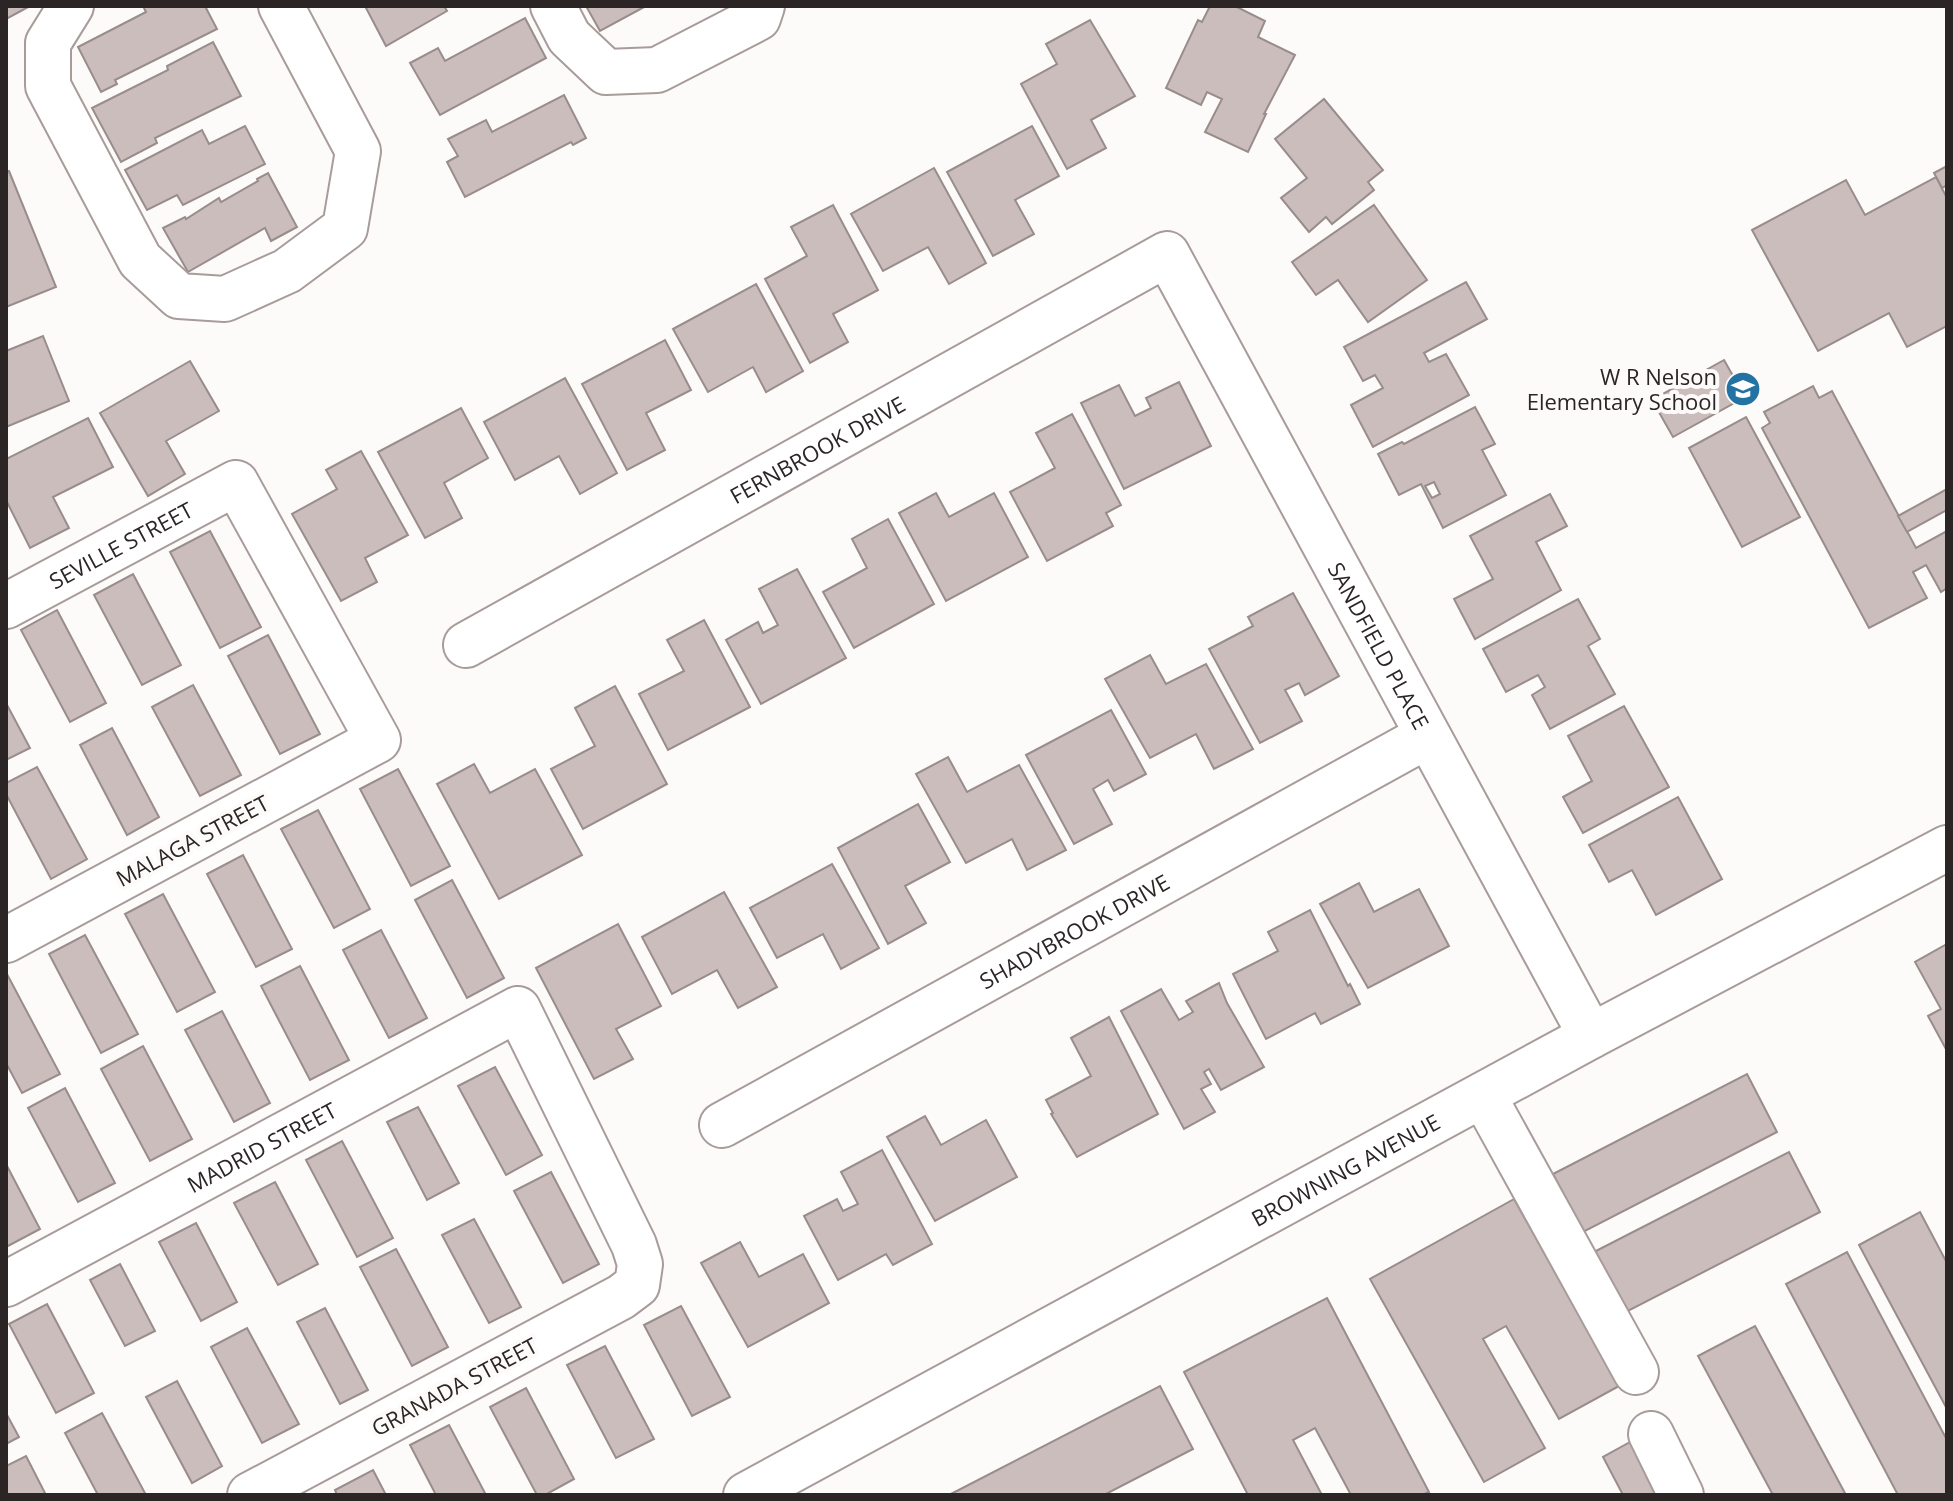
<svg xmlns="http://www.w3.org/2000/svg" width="1953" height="1501" font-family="'Open Sans',sans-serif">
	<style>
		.building { fill: #cabdbb; stroke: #998d8b; stroke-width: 2; fill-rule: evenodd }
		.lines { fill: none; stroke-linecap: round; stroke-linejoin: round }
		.minor-casing { stroke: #a89c9a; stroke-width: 48 }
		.minor { stroke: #fff; stroke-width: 44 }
		.labels { text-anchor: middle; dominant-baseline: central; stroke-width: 8; stroke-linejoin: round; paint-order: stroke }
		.poi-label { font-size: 22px; fill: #2b2625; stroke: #fdfbfa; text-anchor: end }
		.street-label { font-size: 22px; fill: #2b2625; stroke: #fdfbfa }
	</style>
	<rect width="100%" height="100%" fill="#fdfbfa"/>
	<!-- building -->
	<g class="building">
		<polygon points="6,6 30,6 6,19"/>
		<polygon points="143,6 205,6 217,29 115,80 117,84 101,92 78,47 146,12"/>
		<polygon points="365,6 444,6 447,11 386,46"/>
		<polygon points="586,6 646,6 600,31"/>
		<polygon points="1210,6 1235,6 1265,21 1258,37 1295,55 1264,114 1266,114 1248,152 1205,132 1222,99 1207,92 1201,105 1166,88 1198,20 1202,22"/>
		<polygon points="525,18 546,58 440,115 410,63 438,48 445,61"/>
		<polygon points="1090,20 1135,96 1091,120 1106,148 1067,169 1021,84 1057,64 1046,44"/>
		<polygon points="213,42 241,96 155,138 157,143 121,162 92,108 168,70 167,66"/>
		<polygon points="564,95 586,138 573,145 571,142 465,197 447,162 458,156 448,139 486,120 492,132"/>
		<polygon points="1324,99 1383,170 1368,182 1374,190 1332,224 1326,217 1309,232 1281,198 1307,178 1275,139"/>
		<polygon points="245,126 265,164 183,205 177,195 147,210 125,170 202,130 209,144"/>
		<polygon points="1032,126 1059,176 1015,200 1034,234 993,256 947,172"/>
		<polygon points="1947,166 1947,185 1942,188 1934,173"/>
		<polygon points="934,168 986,263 949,284 928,247 883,271 851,214"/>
		<polygon points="9,171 56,287 6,307 6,172"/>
		<polygon points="268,173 297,227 271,241 265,228 188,272 163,228 185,217 186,219 219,198 221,202 258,181 257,179"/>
		<polygon points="1936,177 1947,198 1947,326 1907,347 1889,313 1818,351 1752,230 1846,180 1865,215"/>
		<polygon points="833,205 878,290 833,314 848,342 810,363 765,279 807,256 791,227"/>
		<polygon points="1374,205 1427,280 1368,322 1338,280 1316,295 1292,262"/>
		<polygon points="1466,282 1487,319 1424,353 1429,362 1446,354 1469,395 1373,447 1351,405 1383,388 1375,375 1363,381 1344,347"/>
		<polygon points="756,284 803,371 766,392 753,367 708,392 673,329"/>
		<polygon points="43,336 69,401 6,427 6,351"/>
		<polygon points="665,340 691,390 646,413 665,450 627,470 582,384"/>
		<polygon points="1724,360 1745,397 1673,437 1652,400"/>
		<polygon points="190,361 219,411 166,441 185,474 148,496 100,413"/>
		<polygon points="565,378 617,473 580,494 559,456 515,480 484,422"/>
		<polygon points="1179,382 1211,446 1124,489 1081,403 1119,385 1135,416 1151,408 1146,398"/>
		<polygon points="1813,386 1819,398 1832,391 1916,548 1947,531 1947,588 1941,592 1926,565 1913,572 1927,598 1869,628 1762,428 1770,423 1764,412"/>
		<path d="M1475,407L1495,444L1482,450L1506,495L1443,528L1421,484L1399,495L1378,454L1402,442L1404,444ZM1434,482L1440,494L1432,498L1425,486Z"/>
		<polygon points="461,408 488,458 444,483 462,518 425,538 378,452"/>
		<polygon points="1072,414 1121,505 1106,513 1113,526 1047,561 1010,492 1055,468 1036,433"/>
		<polygon points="1746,417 1800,517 1742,547 1689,448"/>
		<polygon points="88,418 113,467 53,497 69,528 30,548 6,500 6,459"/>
		<polygon points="361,451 408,535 365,558 377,582 341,601 292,514 337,489 326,470"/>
		<polygon points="1947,489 1947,510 1907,532 1898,516"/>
		<polygon points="936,493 949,517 994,493 1028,557 946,601 899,513"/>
		<polygon points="1550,494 1567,526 1536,542 1561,590 1475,639 1454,599 1493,579 1470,536"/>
		<polygon points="888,519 934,604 854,648 823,592 867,568 852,539"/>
		<polygon points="210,531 261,627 220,648 170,552"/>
		<polygon points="797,569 846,658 761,704 726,640 758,622 763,633 778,625 759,589"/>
		<polygon points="133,574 181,665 142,685 94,595"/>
		<polygon points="1293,593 1339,676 1305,695 1299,683 1285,690 1302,721 1260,743 1209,649 1253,626 1248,617"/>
		<polygon points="1578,599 1600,639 1588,646 1615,694 1550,729 1532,695 1545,687 1538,675 1506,692 1483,649"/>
		<polygon points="57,610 106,703 70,722 21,630"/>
		<polygon points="704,620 750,707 668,750 639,694 684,671 667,640"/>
		<polygon points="268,635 320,734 280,754 228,656"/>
		<polygon points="1150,655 1166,684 1206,664 1253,749 1214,769 1196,734 1150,758 1105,679"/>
		<polygon points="193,685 241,775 200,796 152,707"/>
		<polygon points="615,686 667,784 583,829 551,769 595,746 575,708"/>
		<polygon points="6,703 30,748 6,760"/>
		<polygon points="1624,706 1669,787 1583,833 1563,797 1592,781 1568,736"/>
		<polygon points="1111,710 1146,774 1114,791 1108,780 1093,789 1112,824 1074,844 1026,755"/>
		<polygon points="112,728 159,817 127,835 80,745"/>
		<polygon points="948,757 967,792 1019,765 1066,850 1027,870 1012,839 966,863 916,774"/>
		<polygon points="474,764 490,793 535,769 582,855 499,899 437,784"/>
		<polygon points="37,767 87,859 51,879 6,794 6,783"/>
		<polygon points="398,769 450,866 411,886 360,789"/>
		<polygon points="1678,797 1722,879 1656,915 1632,870 1609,882 1589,845"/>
		<polygon points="918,804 950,862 905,886 926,923 888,944 838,848"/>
		<polygon points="318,810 370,909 334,928 281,829"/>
		<polygon points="243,855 292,949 256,967 207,874"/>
		<polygon points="832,864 879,948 841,969 823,934 777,958 750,908"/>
		<polygon points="452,880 504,978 467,998 415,900"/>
		<polygon points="1359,883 1374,912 1419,889 1449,946 1368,988 1320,904"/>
		<polygon points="724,892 777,987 738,1008 717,970 672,994 642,937"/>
		<polygon points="163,894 215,992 177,1012 125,914"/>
		<polygon points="1310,910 1348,986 1350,984 1360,1004 1321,1024 1315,1013 1266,1039 1233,974 1278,951 1268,932"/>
		<polygon points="618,924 661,1006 616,1029 633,1059 594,1079 536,968"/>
		<polygon points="381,930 427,1018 389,1038 343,950"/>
		<polygon points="85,935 138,1034 101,1053 49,954"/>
		<polygon points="1947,944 1947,1051 1928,1016 1941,1009 1915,962"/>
		<polygon points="300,966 349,1060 310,1080 261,986"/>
		<polygon points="8,976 60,1074 22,1093 6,1063 6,978"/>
		<polygon points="1219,983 1227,1003 1264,1067 1221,1090 1209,1069 1204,1072 1211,1084 1201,1089 1215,1112 1184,1129 1121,1011 1161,989 1179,1020 1193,1012 1186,1001"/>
		<polygon points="222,1011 270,1103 234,1122 185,1030"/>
		<polygon points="1109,1017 1158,1114 1077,1157 1051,1114 1053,1113 1046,1100 1091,1076 1071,1038"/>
		<polygon points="143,1046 192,1139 150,1161 101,1069"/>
		<polygon points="495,1067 542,1155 506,1175 458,1086"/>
		<polygon points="1747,1074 1777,1132 1583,1232 1553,1174"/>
		<polygon points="65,1088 115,1183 78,1202 28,1108"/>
		<polygon points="418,1107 459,1183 427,1200 387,1122"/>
		<polygon points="925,1116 941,1145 986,1120 1017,1177 935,1221 887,1137"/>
		<polygon points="342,1141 393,1238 357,1257 306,1160"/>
		<polygon points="882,1150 932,1244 893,1265 886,1254 838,1280 804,1216 837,1199 843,1211 858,1204 841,1172"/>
		<polygon points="1789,1152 1820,1212 1624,1313 1592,1253"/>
		<polygon points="6,1164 40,1229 6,1247"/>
		<polygon points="551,1172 599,1264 563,1283 514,1191"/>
		<polygon points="275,1182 318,1264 278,1285 234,1203"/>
		<polygon points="1514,1199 1619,1386 1559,1419 1506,1326 1483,1339 1545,1448 1484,1482 1370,1279"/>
		<polygon points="1920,1212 1947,1263 1947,1409 1859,1245"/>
		<polygon points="474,1219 521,1307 489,1323 442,1235"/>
		<polygon points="196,1223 237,1302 201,1321 159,1242"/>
		<polygon points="740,1242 759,1277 803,1254 829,1303 748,1347 701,1263"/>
		<polygon points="396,1249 448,1347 412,1366 360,1267"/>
		<polygon points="1847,1252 1947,1440 1947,1495 1898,1495 1786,1284"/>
		<polygon points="120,1264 155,1331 125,1346 90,1280"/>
		<polygon points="1327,1298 1429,1492 1422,1495 1351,1495 1315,1428 1293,1440 1322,1495 1248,1495 1184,1372"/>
		<polygon points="47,1304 94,1393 56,1413 9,1324"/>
		<polygon points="681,1306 730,1397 692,1416 644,1325"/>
		<polygon points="325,1308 368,1390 340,1404 297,1322"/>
		<polygon points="1755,1326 1846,1495 1773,1495 1698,1356"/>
		<polygon points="247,1328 299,1424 262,1443 211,1347"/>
		<polygon points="605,1346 654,1439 616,1458 567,1365"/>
		<polygon points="177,1381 222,1466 192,1483 146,1397"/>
		<polygon points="1160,1386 1193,1449 1104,1495 949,1495"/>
		<polygon points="526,1388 574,1479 545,1495 537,1495 490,1407"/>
		<polygon points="6,1413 19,1437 6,1444"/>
		<polygon points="102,1413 146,1495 98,1495 65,1433"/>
		<polygon points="449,1425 486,1495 436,1495 410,1445"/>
		<polygon points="1630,1442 1659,1495 1623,1495 1603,1457"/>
		<polygon points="26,1456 46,1495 6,1495 6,1466"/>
		<polygon points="373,1470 386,1495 337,1495 335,1490"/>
	</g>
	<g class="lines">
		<defs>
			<g id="minor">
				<polyline points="71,6 48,43 48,86 140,260 179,296 225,299 287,271 345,228 358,151 281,6"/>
				<polyline points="553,6 569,37 606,72 657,70 758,18 762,6"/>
				<path id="s1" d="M6,606L236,483L378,740L6,940"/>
				<path id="s2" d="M466,645L1167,254L1591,1036"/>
				<polyline points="1483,1095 1636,1372"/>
				<path id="s3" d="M722,1125L1427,736"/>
				<path id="s4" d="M6,1284L518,1009L634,1245L640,1264L637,1285L621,1297L250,1495"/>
				<polyline points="1651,1434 1681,1495"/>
				<path id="s5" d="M746,1495L1591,1036L1947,848"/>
			</g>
		</defs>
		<!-- minor casing -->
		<use href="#minor" class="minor-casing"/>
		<!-- minor -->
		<use href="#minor" class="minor"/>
	</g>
	<!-- icons -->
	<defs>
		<symbol id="school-disc" viewBox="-11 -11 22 22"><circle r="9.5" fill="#2372a4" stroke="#fdfbfa"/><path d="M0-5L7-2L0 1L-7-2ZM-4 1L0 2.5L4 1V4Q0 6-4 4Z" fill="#fff"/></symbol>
	</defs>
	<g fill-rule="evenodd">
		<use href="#school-disc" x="1723" y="369" width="40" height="40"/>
	</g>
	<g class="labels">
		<!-- poi labels -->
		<g class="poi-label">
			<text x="1717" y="376">W R Nelson<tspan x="1717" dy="25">Elementary School</tspan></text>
		</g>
		<!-- street labels -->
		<g class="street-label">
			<text stroke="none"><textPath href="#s2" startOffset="402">FERNBROOK DRIVE</textPath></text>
			<text stroke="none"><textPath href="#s1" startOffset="130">SEVILLE STREET</textPath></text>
			<text stroke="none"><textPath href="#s2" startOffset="1248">SANDFIELD PLACE</textPath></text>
			<text transform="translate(192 840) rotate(-28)">MALAGA STREET</text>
			<text stroke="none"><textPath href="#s3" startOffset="402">SHADYBROOK DRIVE</textPath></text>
			<text stroke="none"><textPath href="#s4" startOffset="290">MADRID STREET</textPath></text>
			<text stroke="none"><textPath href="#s5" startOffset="682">BROWNING AVENUE</textPath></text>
			<text transform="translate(454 1386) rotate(-28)">GRANADA STREET</text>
		</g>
	</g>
	<!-- border -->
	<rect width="1953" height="1501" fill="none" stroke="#2b2625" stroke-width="16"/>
</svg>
